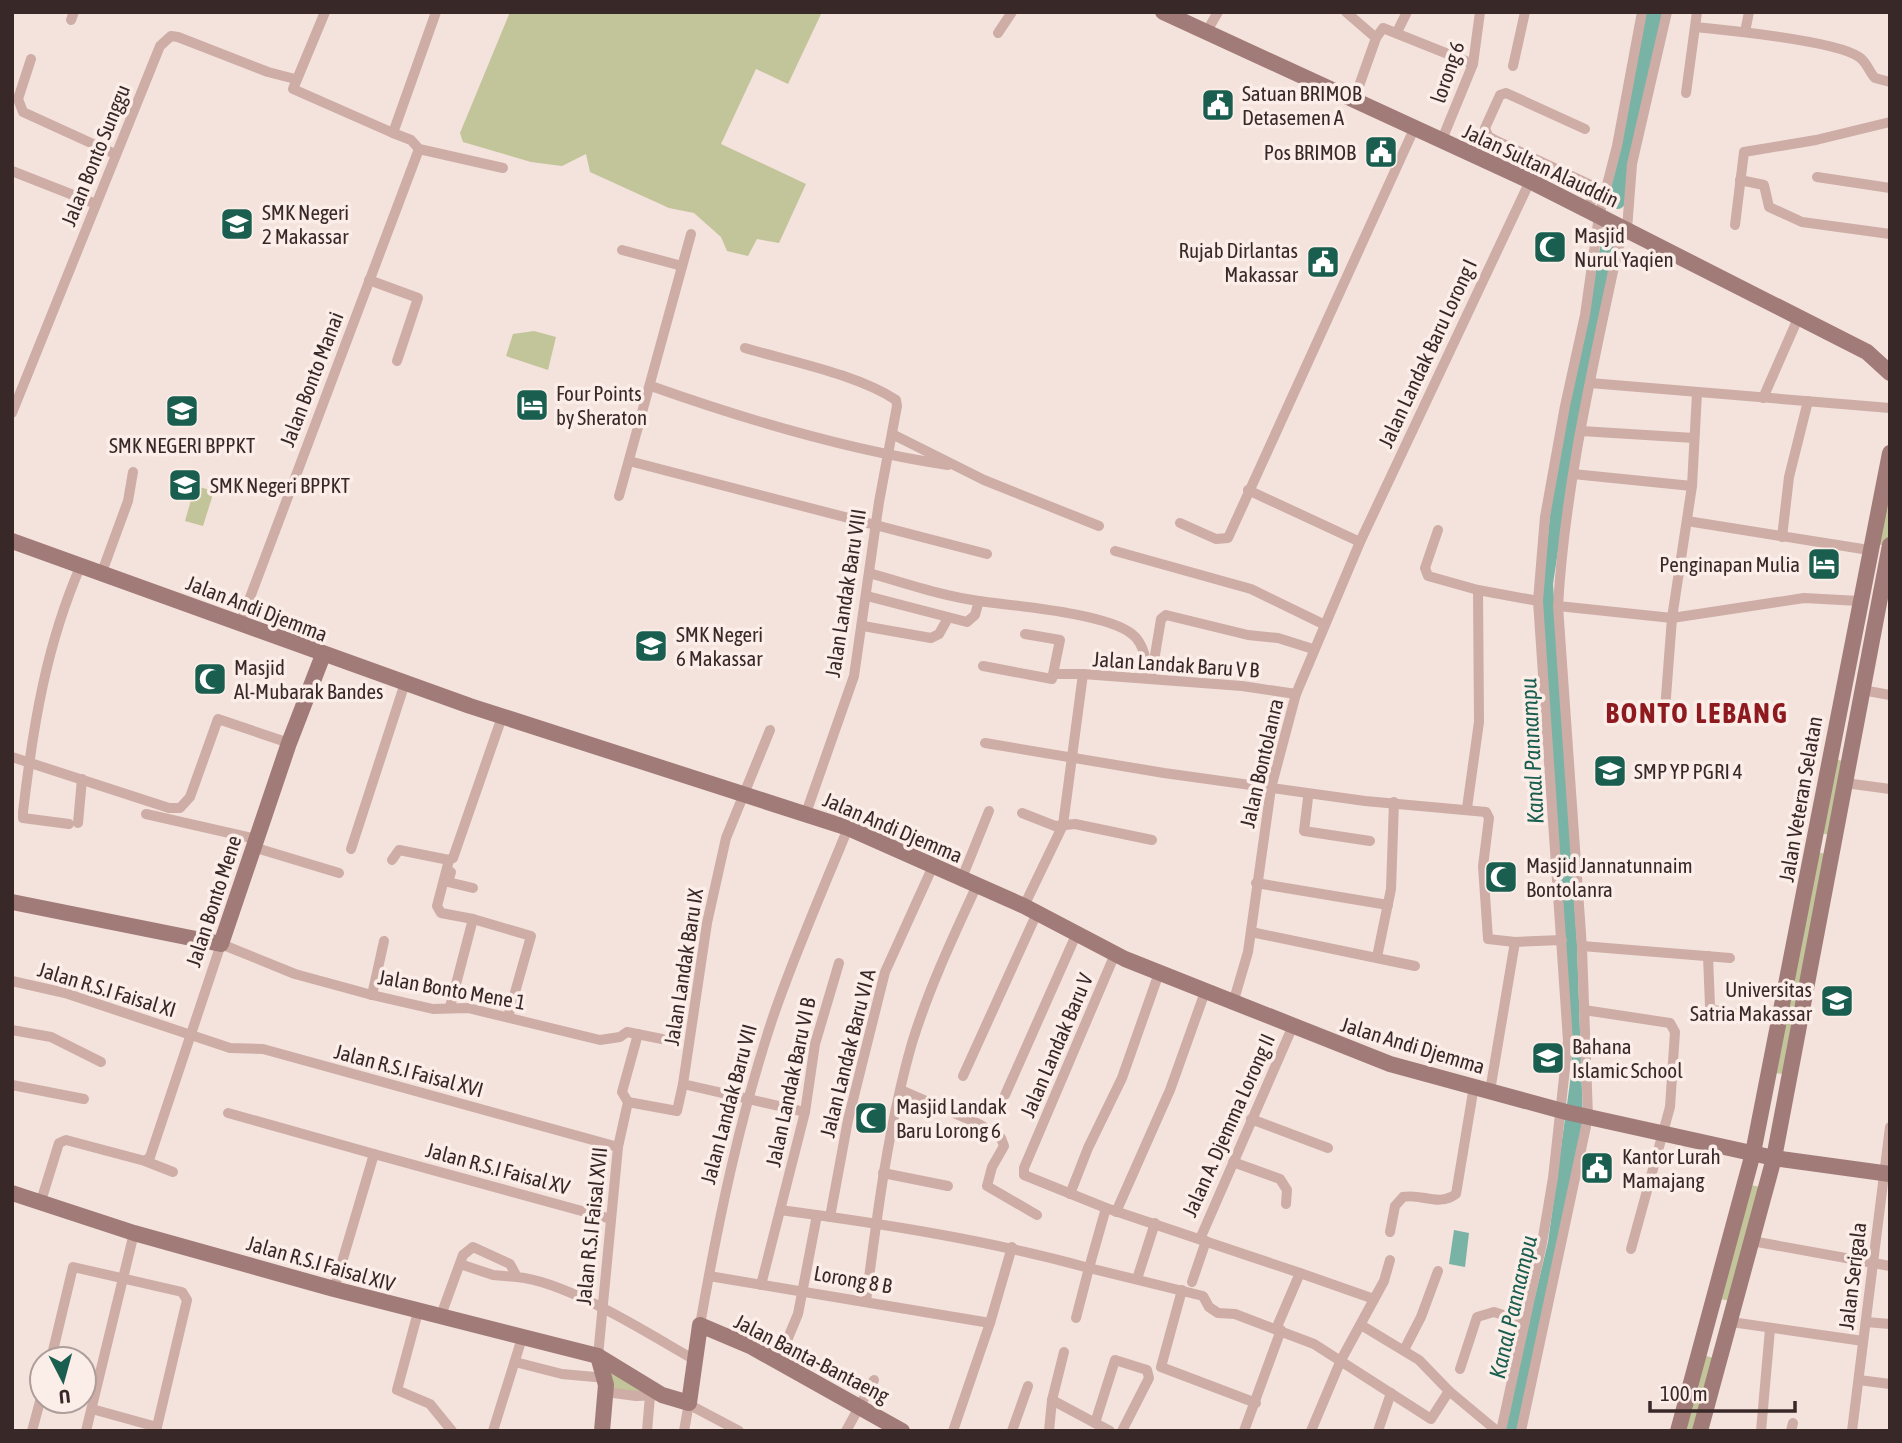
<svg xmlns="http://www.w3.org/2000/svg" width="1902" height="1443" font-family="'Asap Condensed',sans-serif">
	<style>
		.green { fill: #c2c49a }
		.water { fill: #78b3a5 }
		.lines { fill: none; stroke-linecap: round; stroke-linejoin: round }
		.river { stroke: #78b3a5; stroke-width: 18 }
		.street { stroke: #cdada6; stroke-width: 10 }
		.secondary { stroke: #a17b77; stroke-width: 16 }
		.labels { text-anchor: middle; dominant-baseline: central; stroke-width: 7; stroke-linejoin: round; paint-order: stroke }
		.street-label { font-size: 21px; fill: #392828; stroke: #fbede8 }
		.poi-label { font-size: 21px; fill: #392828; stroke: #fbede8; text-anchor: start }
		.water-label { font-size: 23px; font-style: italic; fill: #1a5e4f; stroke: #fbede8 }
		.district-label { font-size: 28px; font-weight: bold; letter-spacing: 2px; fill: #8e1a1f; stroke: #fbede8 }
	</style>
	<rect width="100%" height="100%" fill="#f4e2dc"/>
	<!-- green -->
	<g class="green">
		<polygon points="510,12 822,12 788,84 756,69 721,144 806,184 779,243 757,239 748,256 727,251 721,237 694,213 669,208 590,172 586,154 562,166 531,162 463,142 460,133"/>
		<polygon points="534,331 556,337 548,370 506,356 513,334"/>
		<polygon points="1890,453 1890,545 1889,547 1871,542"/>
		<polygon points="195,486 214,491 203,526 185,521"/>
		<polygon points="1828,758 1849,762 1835,836 1815,832"/>
		<polygon points="1811,851 1832,855 1789,1075 1769,1072"/>
		<polygon points="1745,1184 1766,1188 1736,1302 1715,1298"/>
		<polygon points="1700,1354 1720,1360 1700,1431 1678,1431"/>
		<polygon points="607,1365 649,1392 611,1390"/>
	</g>
	<!-- water -->
	<g class="water">
		<polygon points="1645,12 1665,12 1641,125 1626,118"/>
		<polygon points="1625,128 1638,134 1622,201 1613,197"/>
		<polygon points="1603,232 1618,239 1568,485 1553,584 1577,943 1583,1122 1517,1431 1503,1431 1548,1242 1572,1068 1542,597 1552,494"/>
		<polygon points="1454,1230 1469,1233 1465,1267 1449,1264"/>
	</g>
	<g class="lines">
		<!-- river -->
		<polyline class="river" points="1617,200 1636,98"/>
		<!-- street -->
		<g class="street">
			<polyline points="325,12 293,89 393,133"/>
			<polyline points="436,12 393,133 411,140 419,149 503,168"/>
			<polyline points="1346,12 1376,38"/>
			<polyline points="71,20 74,12"/>
			<path d="M1695,27C1726,30 1837,41 1859,57C1867,62 1869,72 1875,78L1890,82"/>
			<polyline points="1207,31 1218,12"/>
			<polyline points="1397,32 1407,12"/>
			<polyline points="1745,32 1749,12"/>
			<polyline points="998,33 1012,12"/>
			<polyline points="31,59 18,99 23,112 115,154"/>
			<polyline points="1513,66 1525,12"/>
			<polyline points="1686,93 1697,12"/>
			<polyline points="1354,100 1376,38 1383,28 1473,64"/>
			<polyline points="1585,129 1506,93 1500,95 1485,128 1488,136 1497,141 1593,186 1595,193 1587,210"/>
			<polyline points="1441,142 1473,64 1480,12"/>
			<polyline points="12,171 96,204"/>
			<polyline points="1817,177 1890,188"/>
			<polyline points="1740,180 1764,185 1769,207 1802,222 1890,234"/>
			<polyline points="1735,225 1744,152 1816,140 1890,122"/>
			<polyline points="622,250 682,266"/>
			<polyline points="369,280 418,298 397,361"/>
			<path d="M745,348C792,362 856,374 896,400L897,406L879,502L854,676L806,813"/>
			<polyline points="1590,383 1890,408"/>
			<path d="M651,386C747,420 847,450 948,465"/>
			<polyline points="1763,398 1799,316"/>
			<polyline points="12,413 160,46 171,36 178,37 268,72 295,79"/>
			<polyline points="1581,431 1694,438"/>
			<polyline points="892,434 984,480 1099,526"/>
			<polyline points="629,461 987,554"/>
			<polyline points="1573,474 1692,486"/>
			<polyline points="1248,490 1360,542"/>
			<polyline points="619,496 691,234"/>
			<polyline points="1687,521 1869,550"/>
			<polyline points="1180,523 1216,539 1228,538 1414,129"/>
			<polyline points="1438,530 1425,568 1428,576 1478,590 1538,601 1545,517 1565,406 1585,315 1599,216 1617,146 1642,12"/>
			<polyline points="1782,537 1789,477 1808,401"/>
			<polyline points="1115,551 1251,589 1323,624"/>
			<polyline points="102,572 128,501 133,472"/>
			<path d="M869,573C905,583 942,596 979,601C1014,606 1106,613 1132,634C1144,643 1148,664 1146,678"/>
			<polyline points="867,596 967,622 975,615 979,601"/>
			<polyline points="1558,606 1672,618 1804,598 1859,601"/>
			<polyline points="240,624 419,149"/>
			<polyline points="863,626 931,638 939,634 948,618"/>
			<polyline points="983,666 1052,679 1060,640 1025,634"/>
			<polyline points="1054,674 1083,674"/>
			<polyline points="1151,679 1161,619 1166,615 1248,635 1278,638 1313,649"/>
			<polyline points="1862,690 1890,695"/>
			<polyline points="1665,710 1672,618 1692,486 1697,393"/>
			<polyline points="502,717 453,858 449,860 437,906 441,913 473,919 531,936 508,1017"/>
			<polyline points="770,730 726,838 707,923 683,1084 805,1112"/>
			<polyline points="985,743 1164,773 1365,801 1486,812 1489,818 1483,866 1488,939 1515,942 1562,940"/>
			<polyline points="12,757 169,808 180,808 190,797 218,719 289,743"/>
			<polyline points="1845,783 1890,789"/>
			<polyline points="1308,798 1304,831 1370,841"/>
			<polyline points="1467,808 1479,722 1478,590"/>
			<polyline points="1022,813 1055,826 1075,824 1152,840"/>
			<polyline points="146,814 256,839"/>
			<polyline points="78,823 82,779"/>
			<path d="M69,824L23,818V812C33,726 46,645 81,565"/>
			<polyline points="253,847 339,873"/>
			<polyline points="351,849 405,683"/>
			<polyline points="392,860 399,850 449,860"/>
			<polyline points="451,872 448,882 473,888"/>
			<polyline points="962,878 989,811"/>
			<polyline points="1256,883 1388,905"/>
			<polyline points="1024,906 1063,825 1083,674 1242,686 1296,694"/>
			<polyline points="1251,932 1415,966"/>
			<polyline points="1582,946 1730,958"/>
			<polyline points="1115,954 1024,1168 1024,1175 1106,1208 1300,1273 1276,1329"/>
			<polyline points="1708,956 1710,1006 1713,1010 1779,1019"/>
			<polyline points="1377,957 1391,889 1394,802"/>
			<polyline points="12,981 65,993 230,1048 263,1049 618,1147"/>
			<polyline points="372,995 384,941"/>
			<polyline points="1233,1003 1248,952 1271,788 1296,694 1360,542 1530,181"/>
			<polyline points="450,1007 473,919"/>
			<polyline points="1584,1010 1670,1023 1675,1032 1670,1107 1631,1249"/>
			<polyline points="12,1030 51,1037 101,1062"/>
			<polyline points="963,1076 1037,913"/>
			<polyline points="12,1085 84,1099"/>
			<polyline points="901,1090 979,1124 1001,1138 1004,1146 992,1167 987,1186 1037,1215"/>
			<polyline points="1490,1091 1515,942"/>
			<polyline points="1005,1095 1076,935"/>
			<polyline points="628,1102 677,1111 683,1084"/>
			<polyline points="628,1102 622,1092 638,1034"/>
			<polyline points="228,1113 374,1154"/>
			<polyline points="1251,1119 1328,1148"/>
			<polyline points="145,1161 150,1157 221,944 295,974 372,995 433,1009 468,1008 600,1040 620,1037 627,1032 662,1039"/>
			<polyline points="1233,1162 1280,1179 1287,1190 1286,1204"/>
			<polyline points="883,1173 948,1186"/>
			<polyline points="1070,1194 1088,1148 1122,1078 1159,973"/>
			<polyline points="41,1201 59,1143 66,1140 145,1161 173,1172"/>
			<path d="M780,1210C885,1224 987,1240 1089,1268L1106,1208"/>
			<polyline points="1116,1212 1170,1090 1205,992"/>
			<polyline points="830,1217 848,1120 885,972 933,866"/>
			<path d="M1390,1232L1395,1206L1403,1197C1422,1193 1438,1207 1456,1194L1474,1086"/>
			<polyline points="1200,1239 1292,1028"/>
			<polyline points="1752,1241 1890,1266"/>
			<polyline points="460,1264 493,1275 517,1277"/>
			<polyline points="1300,1273 1374,1299"/>
			<polyline points="709,1276 990,1323"/>
			<polyline points="1137,1279 1155,1223"/>
			<polyline points="1192,1282 1206,1241"/>
			<polyline points="761,1285 805,1112 815,1044 839,963"/>
			<polyline points="334,1289 374,1154 611,1219"/>
			<polyline points="1182,1290 1161,1367 1256,1403"/>
			<path d="M866,1301C877,1215 888,1127 912,1043C929,988 953,937 977,885"/>
			<polyline points="418,1312 397,1390 430,1404 452,1431"/>
			<path d="M440,1318L463,1255L473,1247L510,1264L517,1277C568,1282 647,1333 693,1359"/>
			<polyline points="1076,1318 1089,1268 1203,1296 1209,1307 1218,1313 1235,1314 1314,1344 1431,1419 1449,1391 1497,1431"/>
			<polyline points="1731,1322 1863,1341"/>
			<polyline points="1866,1322 1890,1324"/>
			<path d="M700,1325C718,1222 739,1120 772,1020C794,955 822,892 848,828"/>
			<polyline points="1361,1325 1419,1360 1449,1391"/>
			<polyline points="1404,1350 1421,1317 1438,1271"/>
			<polyline points="598,1356 618,1147 628,1102"/>
			<polyline points="51,1359 73,1267 182,1292 187,1300 156,1431"/>
			<polyline points="515,1362 562,1374 606,1378"/>
			<polyline points="778,1362 798,1314 817,1215"/>
			<polyline points="1460,1369 1477,1317 1494,1312 1525,1322"/>
			<polyline points="1859,1380 1890,1384"/>
			<polyline points="606,1392 636,1396 662,1395"/>
			<polyline points="1052,1400 1095,1423 1115,1360 1147,1370 1149,1378 1122,1431"/>
			<polyline points="688,1404 739,1431"/>
			<polyline points="92,1409 157,1427"/>
			<polyline points="1095,1423 1110,1431"/>
			<polyline points="32,1431 42,1394"/>
			<polyline points="86,1431 134,1233"/>
			<polyline points="493,1431 522,1338"/>
			<polyline points="647,1431 650,1396"/>
			<polyline points="684,1431 689,1403"/>
			<polyline points="846,1431 874,1380"/>
			<polyline points="953,1431 990,1323 1012,1247"/>
			<polyline points="1012,1431 1028,1386"/>
			<polyline points="1049,1431 1052,1400 1064,1352"/>
			<polyline points="1244,1431 1281,1330"/>
			<polyline points="1311,1431 1341,1360 1384,1281 1390,1260"/>
			<polyline points="1378,1431 1391,1393"/>
			<polyline points="1501,1431 1542,1243 1553,1178 1568,1041 1538,601"/>
			<path d="M1521,1431L1588,1117L1582,948L1558,606C1565,485 1593,366 1618,248L1627,229L1632,164L1667,12"/>
			<polyline points="1761,1431 1770,1329"/>
			<polyline points="1791,1431 1793,1423"/>
			<polyline points="1852,1431 1890,1127"/>
		</g>
		<!-- secondary -->
		<g class="secondary">
			<polyline points="1163,12 1530,181 1867,352 1890,373"/>
			<polyline points="12,541 470,706 848,828 1024,906 1125,959 1390,1064 1566,1112 1774,1158 1890,1174"/>
			<polyline points="12,902 221,944 289,743 323,655"/>
			<polyline points="12,1193 134,1233 334,1289 598,1356 662,1395 689,1403 700,1325 752,1347 902,1431"/>
			<polyline points="598,1356 606,1385 602,1431"/>
			<polyline points="1678,1431 1753,1153 1890,453"/>
			<polyline points="1700,1431 1774,1158 1890,545"/>
		</g>
	</g>
	<!-- icons -->
	<defs>
		<symbol id="civic-square" viewBox="-11 -11 22 22"><rect x="-9" y="-9" width="18" height="18" rx="4" fill="#1a5e4f" stroke="#fbede8"/><path d="M-.6-6.5H3V-4.5H.6V-3L4-1V1h2V6H-6V1h2V-1L-.6-3ZM-1.2 2.5V6h2.4V2.5Z" fill="#fff"/></symbol>
		<symbol id="school-square" viewBox="-11 -11 22 22"><rect x="-9" y="-9" width="18" height="18" rx="4" fill="#1a5e4f" stroke="#fbede8"/><path d="M0-5L7-2L0 1L-7-2ZM-4 1L0 2.5L4 1V4Q0 6-4 4Z" fill="#fff"/></symbol>
		<symbol id="mosque-square" viewBox="-11 -11 22 22"><rect x="-9" y="-9" width="18" height="18" rx="4" fill="#1a5e4f" stroke="#fbede8"/><path d="M3.5-4.9A6 6 0 1 0 3.5 4.9A5 5 0 1 1 3.5-4.9Z" fill="#fff"/></symbol>
		<symbol id="hotel-square" viewBox="-11 -11 22 22"><rect x="-9" y="-9" width="18" height="18" rx="4" fill="#1a5e4f" stroke="#fbede8"/><path d="M-6-4.5h1.5V1H6V5H4.5V3h-9V5H-6ZM-4 0a1.8 1.8 0 1 1 3.6 0ZM.5 0V-2.5h3Q6-2.5 6 0Z" fill="#fff"/></symbol>
		<symbol id="university-square" viewBox="-11 -11 22 22"><rect x="-9" y="-9" width="18" height="18" rx="4" fill="#1a5e4f" stroke="#fbede8"/><path d="M0-5L7-2L0 1L-7-2ZM-4 1L0 2.5L4 1V4Q0 6-4 4Z" fill="#fff"/></symbol>
	</defs>
	<g fill-rule="evenodd">
		<use href="#civic-square" x="1199" y="86" width="38" height="38"/>
		<use href="#civic-square" x="1362" y="133" width="38" height="38"/>
		<use href="#school-square" x="218" y="205" width="38" height="38"/>
		<use href="#mosque-square" x="1531" y="228" width="38" height="38"/>
		<use href="#civic-square" x="1304" y="243" width="38" height="38"/>
		<use href="#hotel-square" x="513" y="386" width="38" height="38"/>
		<use href="#school-square" x="163" y="392" width="38" height="38"/>
		<use href="#school-square" x="166" y="466" width="38" height="38"/>
		<use href="#hotel-square" x="1805" y="545" width="38" height="38"/>
		<use href="#school-square" x="632" y="627" width="38" height="38"/>
		<use href="#mosque-square" x="191" y="660" width="38" height="38"/>
		<use href="#school-square" x="1591" y="752" width="38" height="38"/>
		<use href="#mosque-square" x="1482" y="858" width="38" height="38"/>
		<use href="#university-square" x="1818" y="982" width="38" height="38"/>
		<use href="#school-square" x="1529" y="1039" width="38" height="38"/>
		<use href="#mosque-square" x="852" y="1099" width="38" height="38"/>
		<use href="#civic-square" x="1578" y="1149" width="38" height="38"/>
	</g>
	<g class="labels">
		<!-- street labels -->
		<g class="street-label">
			<text transform="translate(1447 72) rotate(-71)">lorong 6</text>
			<text transform="translate(95 155) rotate(-68)">Jalan Bonto Sunggu</text>
			<text transform="translate(1541 165) rotate(25)">Jalan Sultan Alauddin</text>
			<text transform="translate(1427 353) rotate(-65)">Jalan Landak Baru Lorong I</text>
			<text transform="translate(311 379) rotate(-69)">Jalan Bonto Manai</text>
			<text transform="translate(845 593) rotate(-81)">Jalan Landak Baru VIII</text>
			<text transform="translate(257 608) rotate(21)">Jalan Andi Djemma</text>
			<text transform="translate(1176 664) rotate(4)">Jalan Landak Baru V B</text>
			<text transform="translate(1261 763) rotate(-77)">Jalan Bontolanra</text>
			<text transform="translate(1800 799) rotate(-80)">Jalan Veteran Selatan</text>
			<text transform="translate(893 827) rotate(23)">Jalan Andi Djemma</text>
			<text transform="translate(213 901) rotate(-72)">Jalan Bonto Mene</text>
			<text transform="translate(683 967) rotate(-81)">Jalan Landak Baru IX</text>
			<text transform="translate(107 989) rotate(17)">Jalan R.S.I Faisal XI</text>
			<text transform="translate(452 989) rotate(10)">Jalan Bonto Mene 1</text>
			<text transform="translate(1056 1045) rotate(-67)">Jalan Landak Baru V</text>
			<text transform="translate(1413 1045) rotate(17)">Jalan Andi Djemma</text>
			<text transform="translate(847 1053) rotate(-76)">Jalan Landak Baru VI A</text>
			<text transform="translate(409 1070) rotate(15)">Jalan R.S.I Faisal XVI</text>
			<text transform="translate(790 1082) rotate(-78)">Jalan Landak Baru VI B</text>
			<text transform="translate(728 1104) rotate(-75)">Jalan Landak Baru VII</text>
			<text transform="translate(1228 1125) rotate(-66)">Jalan A. Djemma Lorong II</text>
			<text transform="translate(498 1168) rotate(15)">Jalan R.S.I Faisal XV</text>
			<text transform="translate(591 1226) rotate(-84)">Jalan R.S.I Faisal XVII</text>
			<text transform="translate(321 1263) rotate(16)">Jalan R.S.I Faisal XIV</text>
			<text transform="translate(1852 1276) rotate(-83)">Jalan Serigala</text>
			<text transform="translate(853 1279) rotate(10)">Lorong 8 B</text>
			<text transform="translate(812 1358) rotate(27)">Jalan Banta-Bantaeng</text>
		</g>
		<!-- poi labels -->
		<g class="poi-label">
			<text x="1242" y="93">Satuan BRIMOB<tspan x="1242" dy="24">Detasemen A</tspan></text>
			<text x="1356" y="152" text-anchor="end">Pos BRIMOB</text>
			<text x="262" y="212">SMK Negeri<tspan x="262" dy="24">2 Makassar</tspan></text>
			<text x="1574" y="235">Masjid<tspan x="1574" dy="24">Nurul Yaqien</tspan></text>
			<text x="1298" y="250" text-anchor="end">Rujab Dirlantas<tspan x="1298" dy="24">Makassar</tspan></text>
			<text x="556" y="393">Four Points<tspan x="556" dy="24">by Sheraton</tspan></text>
			<text x="182" y="445" text-anchor="middle">SMK NEGERI BPPKT</text>
			<text x="210" y="485">SMK Negeri BPPKT</text>
			<text x="1800" y="564" text-anchor="end">Penginapan Mulia</text>
			<text x="676" y="634">SMK Negeri<tspan x="676" dy="24">6 Makassar</tspan></text>
			<text x="234" y="667">Masjid<tspan x="234" dy="24">Al-Mubarak Bandes</tspan></text>
			<text x="1634" y="771">SMP YP PGRI 4</text>
			<text x="1526" y="865">Masjid Jannatunnaim<tspan x="1526" dy="24">Bontolanra</tspan></text>
			<text x="1812" y="989" text-anchor="end">Universitas<tspan x="1812" dy="24">Satria Makassar</tspan></text>
			<text x="1572" y="1046">Bahana<tspan x="1572" dy="24">Islamic School</tspan></text>
			<text x="896" y="1106">Masjid Landak<tspan x="896" dy="24">Baru Lorong 6</tspan></text>
			<text x="1622" y="1156">Kantor Lurah<tspan x="1622" dy="24">Mamajang</tspan></text>
		</g>
		<!-- water labels -->
		<g class="water-label">
			<text transform="translate(1532 751) rotate(-93)">Kanal Pannampu</text>
			<text transform="translate(1513 1307) rotate(-77)">Kanal Pannampu</text>
		</g>
		<!-- district labels -->
		<g class="district-label">
			<text x="1697" y="713">BONTO LEBANG</text>
		</g>
	</g>
	<!-- border -->
	<rect width="1902" height="1443" fill="none" stroke="#392828" stroke-width="28"/>
	<!-- north arrow -->
	<g transform="translate(63 1380) rotate(174)"><circle r="33" fill="#fbede8" stroke="#ad9e9b" stroke-width="2"/>
	<path d="M0-5L12 26L0 18L-12 26Z" fill="#1a5e4f"/>
	<text y="-10" font-size="19" font-weight="bold" text-anchor="middle" fill="#392828">U</text>
	</g>
	<!-- scale -->
	<path d="M1650 1401v10h145v-10" fill="none" stroke="#392828" stroke-width="3.5"/>
	<text x="1660" y="1401" font-size="21" fill="#392828" stroke="#fbede8" stroke-width="5" paint-order="stroke">100 m</text>
</svg>
